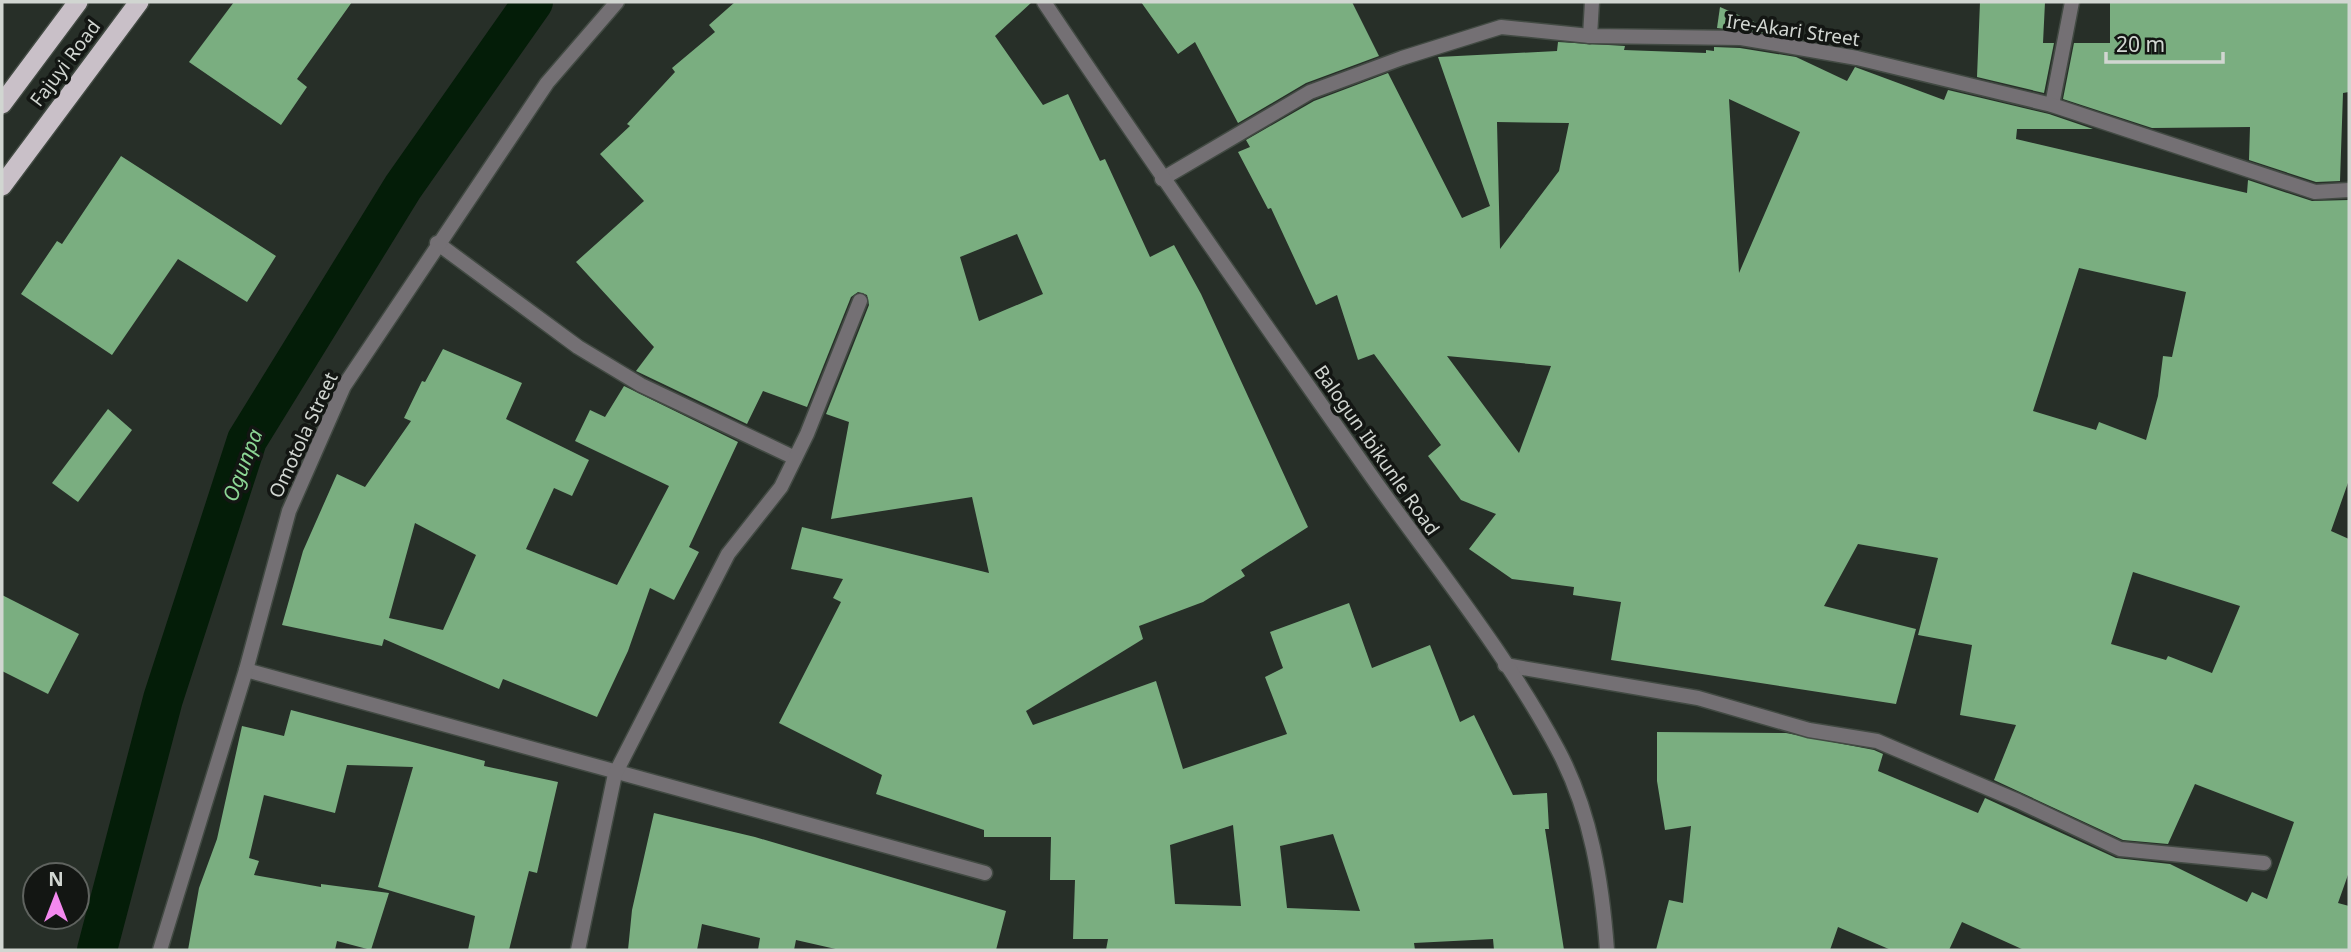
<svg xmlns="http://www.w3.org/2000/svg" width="2351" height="952" font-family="'Noto Sans',sans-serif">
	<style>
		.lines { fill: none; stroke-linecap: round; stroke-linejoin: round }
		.canal { stroke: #041d08; stroke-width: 40 }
		.building { fill: #7aae80; fill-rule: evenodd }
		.minor-casing { stroke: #424a43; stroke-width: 17 }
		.tertiary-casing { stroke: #424a43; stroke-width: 17 }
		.trunk-casing { stroke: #424a43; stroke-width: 22 }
		.minor { stroke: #747074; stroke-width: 14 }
		.tertiary { stroke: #747074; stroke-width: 14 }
		.trunk { stroke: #c9c0c8; stroke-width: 19 }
		.labels { text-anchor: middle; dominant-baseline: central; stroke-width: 7; stroke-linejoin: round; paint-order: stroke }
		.street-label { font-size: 19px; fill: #d1d6d1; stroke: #131613 }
		.water-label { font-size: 21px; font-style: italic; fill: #8cd695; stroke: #131613 }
	</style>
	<rect width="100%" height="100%" fill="#272f28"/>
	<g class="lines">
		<!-- canal -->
		<polyline class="canal" points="97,950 163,699 247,440 403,187 533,2"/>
	</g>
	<!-- building -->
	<g class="building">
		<polygon points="234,2 352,2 297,79 307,87 281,125 189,62"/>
		<path d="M735,2H1032L995,36L1043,105L1068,94L1100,161L1105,159L1150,257L1174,245L1201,294L1308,527L1241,570L1245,576L1203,602L1139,626L1143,639L1026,711L1033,725L1156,681L1183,769L1287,734L1265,677L1283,668L1270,632L1349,603L1372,668L1430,645L1460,722L1474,715L1513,795L1547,793L1549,829H1545L1564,950H1494L1493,939L1414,943L1415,950H1106L1108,939H1073L1075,880H1050L1051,837H984V830L876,794L882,775L779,723L841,602L833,598L843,579L791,569L802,527L989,573L972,497L831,519L849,422L826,414L869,305L867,295L858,292L851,297L807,407L763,391L747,424L636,371L654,347L576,262L644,201L600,154L630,126L627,124L675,72L672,68L715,32L709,25ZM1017,234L1043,294L979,321L960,257ZM1233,825L1241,906L1175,904L1170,845ZM1333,834L1360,911L1287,908L1280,846Z"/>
		<polygon points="1141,2 1352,2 1379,56 1306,83 1238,123 1195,42 1178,54"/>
		<polygon points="1980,2 2045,2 2043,43 2054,43 2044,93 1977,77"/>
		<polygon points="2110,2 2349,2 2349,92 2343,93 2340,181 2316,182 2249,160 2250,127 2152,128 2063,99 2074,43 2110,43"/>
		<polygon points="1720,7 1775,31 1775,34 1717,28"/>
		<path d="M1558,42L1625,46L1624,50L1706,53V50L1714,51V47L1740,48L1796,57L1847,81L1855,67L1944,100L1948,90L2049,114L2093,129H2017L2016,139L2247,193L2248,180L2312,201L2349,200V480L2331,531L2349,539V872L2338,903L2349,906V950H2024L1962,922L1949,950H1891L1838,927L1830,950H1656L1669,900L1683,903L1691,826L1665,830L1657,781V732L1786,733L1874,750L1883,754L1878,771L1978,813L1985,798L2116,858L2170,864L2247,902L2252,892L2267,899L2294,822L2195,784L2168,844L2123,840L1994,780L2016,725L1960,715L1972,645L1918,635L1938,558L1858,544L1824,606L1916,629L1896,704L1611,660L1621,602L1573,595L1574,587L1512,579L1469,549L1496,514L1461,500L1428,456L1441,445L1374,354L1358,360L1337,295L1316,305L1271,208L1268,209L1238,152L1250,147L1246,140L1314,101L1388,73L1462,218L1490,206L1438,57L1557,51ZM1729,99L1800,132L1739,273ZM1497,122L1569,123L1559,171L1500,249ZM2079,268L2186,292L2172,357L2163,356L2158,396L2146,440L2099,422L2096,430L2033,411ZM1447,356L1551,366L1519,453ZM2133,572L2240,606L2212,673L2168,656L2166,660L2111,644Z"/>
		<polygon points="121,156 276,256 247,302 178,259 112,355 21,294 57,241 62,244"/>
		<path d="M443,349L522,383L506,419L589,460L572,496L554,488L526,549L617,585L669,486L575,441L590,410L605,417L624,386L738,442L689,547L699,552L674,600L650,588L628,651L597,717L503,679L499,689L384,639L382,646L282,625L303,551L337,474L365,487L411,421L404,418L422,381L425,382ZM415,523L476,555L443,630L389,618Z"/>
		<polygon points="108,409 132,430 78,502 52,483"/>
		<polygon points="2,595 79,634 48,694 2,671"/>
		<polygon points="291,710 485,761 484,766 558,782 537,873 529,871 509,950 468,950 475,916 378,887 413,767 347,765 335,813 264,795 249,858 259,861 254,875 321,887 321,884 389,893 371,950 337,941 335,950 188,950 199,888 217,839 242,726 284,736"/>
		<polygon points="654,813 755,837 1006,911 996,950 840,950 796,940 794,950 758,950 760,938 702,924 697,950 628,950 632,910"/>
	</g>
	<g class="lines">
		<defs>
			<g id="minor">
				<polyline points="1590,36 1592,2"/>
				<polyline points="2052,105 2072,2"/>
				<polyline points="1162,179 1310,92 1402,58 1501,27 1590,36 1741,38 1857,58 2052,105 2315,192 2349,190"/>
				<polyline points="437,243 578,347 641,385 795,458"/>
				<polyline points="1505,665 1698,698 1809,730 1877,741 2018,801 2120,849 2264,863"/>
				<polyline points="246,670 985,873"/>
				<polyline points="160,950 246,670 289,511 344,386 547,83 617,2"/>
				<polyline points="578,950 615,774 728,554 781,487 807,434 860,301"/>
			</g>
			<path id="tertiary" d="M1044,2C1151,162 1261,319 1372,477C1435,566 1507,654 1558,750C1591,812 1602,882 1607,950"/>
			<g id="trunk">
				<polyline points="2,104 78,2"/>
				<polyline points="2,186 139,2"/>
			</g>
		</defs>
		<!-- minor casing -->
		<use href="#minor" class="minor-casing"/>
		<!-- tertiary casing -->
		<use href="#tertiary" class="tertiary-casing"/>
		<!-- trunk casing -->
		<use href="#trunk" class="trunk-casing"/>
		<!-- minor -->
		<use href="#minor" class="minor"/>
		<!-- tertiary -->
		<use href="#tertiary" class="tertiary"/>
		<!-- trunk -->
		<use href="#trunk" class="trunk"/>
	</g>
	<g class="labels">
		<!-- street labels -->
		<g class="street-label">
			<text transform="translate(1793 30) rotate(8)">Ire-Akari Street</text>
			<text transform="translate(65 63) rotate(-53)">Fajuyi Road</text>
			<text transform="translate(303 435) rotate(-65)">Omotola Street</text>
			<text transform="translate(1377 450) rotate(55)">Balogun Ibikunle Road</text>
		</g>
		<!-- water labels -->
		<g class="water-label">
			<text transform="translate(242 465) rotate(-69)">Ogunpa</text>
		</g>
	</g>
	<!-- border -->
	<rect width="2351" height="952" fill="none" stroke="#d1d6d1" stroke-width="7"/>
	<!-- north arrow -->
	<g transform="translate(56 896)"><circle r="33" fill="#131613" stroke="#5f635f" stroke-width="2"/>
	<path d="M0-5L12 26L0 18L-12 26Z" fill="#f489ef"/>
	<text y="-10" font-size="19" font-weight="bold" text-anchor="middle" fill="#d1d6d1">N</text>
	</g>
	<!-- scale -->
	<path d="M2106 52v10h117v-10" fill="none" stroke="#d1d6d1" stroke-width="3.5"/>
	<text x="2116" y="52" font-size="21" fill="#d1d6d1" stroke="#131613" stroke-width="5" paint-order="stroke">20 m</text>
</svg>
